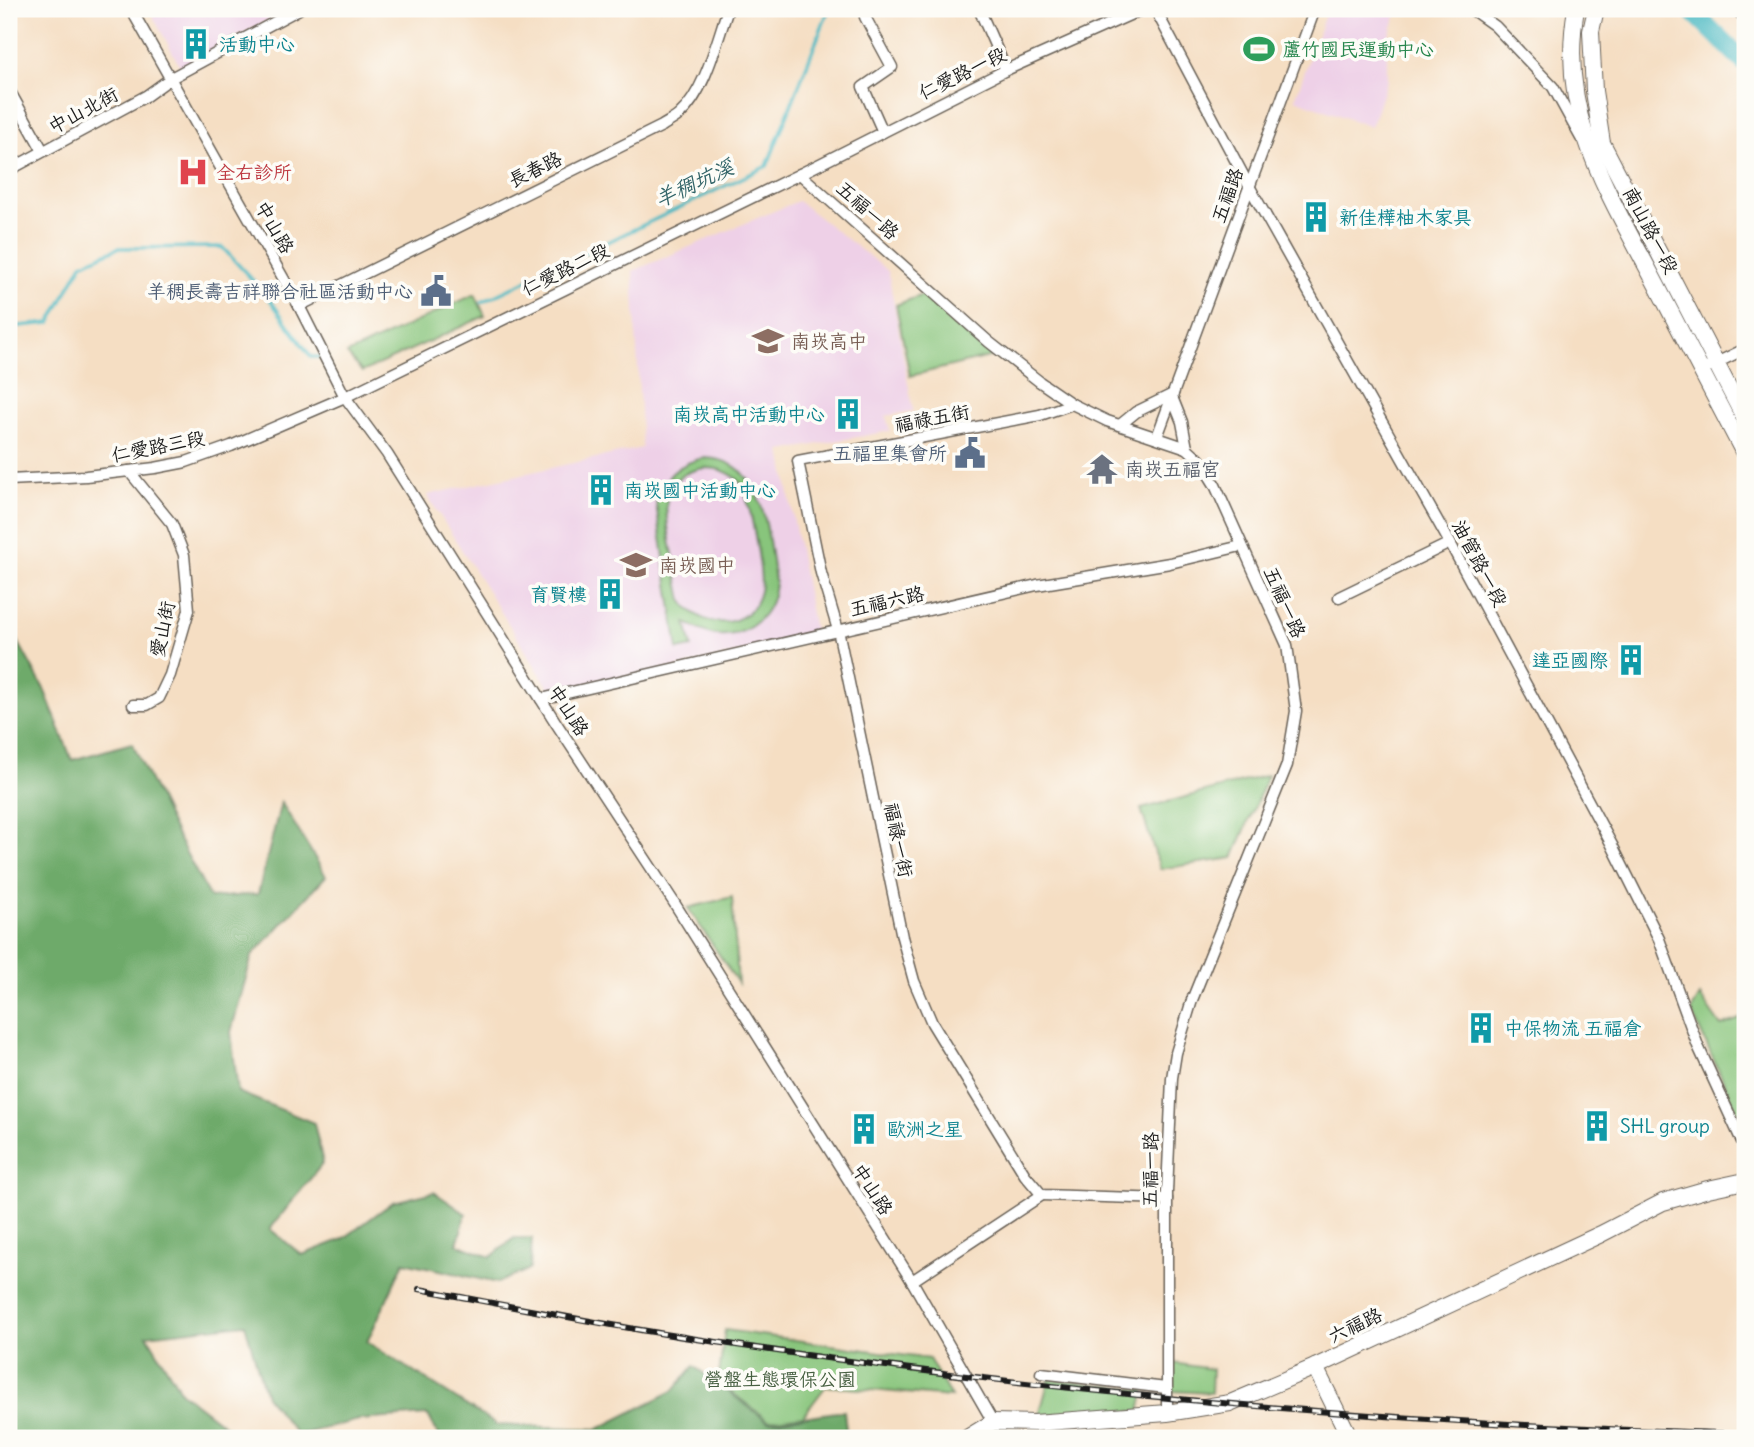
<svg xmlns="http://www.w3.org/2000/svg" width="1754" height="1447" font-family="Delius,'LXGW WenKai TC',sans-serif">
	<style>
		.built { fill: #eed0e7 }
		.green { fill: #88c57b; stroke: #52704c; stroke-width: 2; fill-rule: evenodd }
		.forest { fill: #6eaa6b; stroke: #456344; stroke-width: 2 }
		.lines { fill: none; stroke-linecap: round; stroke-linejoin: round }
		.stream { stroke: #4bb9c3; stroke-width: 3.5 }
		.river { stroke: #4bb9c3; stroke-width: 19 }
		.street-casing { stroke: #686056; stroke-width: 13 }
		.secondary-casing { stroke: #686056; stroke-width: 18 }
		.street { stroke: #fff; stroke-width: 10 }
		.secondary { stroke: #fff; stroke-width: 16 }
		.rail-casing { stroke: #1c1c1c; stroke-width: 6 }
		.rail { stroke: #fdfcf7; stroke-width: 3.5; stroke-dasharray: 10; stroke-linecap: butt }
		.labels { text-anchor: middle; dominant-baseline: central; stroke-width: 7; stroke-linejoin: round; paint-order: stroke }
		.culture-label { font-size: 19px; fill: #0d838f; stroke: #fdfcf7; text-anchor: start }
		.leisure-label { font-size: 19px; fill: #27864d; stroke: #fdfcf7; text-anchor: start }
		.street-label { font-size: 19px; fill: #1c1c1c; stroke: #fdfcf7 }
		.health-label { font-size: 19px; fill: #be3a42; stroke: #fdfcf7; text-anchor: start }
		.service-label { font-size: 19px; fill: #4e5e75; stroke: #fdfcf7; text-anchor: end }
		.education-label { font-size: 19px; fill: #785e54; stroke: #fdfcf7; text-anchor: start }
		.worship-label { font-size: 19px; fill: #5b616d; stroke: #fdfcf7; text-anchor: start }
		.park-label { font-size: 19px; fill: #476042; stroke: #fdfcf7 }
		.water-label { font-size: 21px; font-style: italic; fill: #316367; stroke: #fdfcf7 }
	</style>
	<rect width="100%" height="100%" fill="#fdfcf7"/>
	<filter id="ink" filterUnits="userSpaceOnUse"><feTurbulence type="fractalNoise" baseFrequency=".0143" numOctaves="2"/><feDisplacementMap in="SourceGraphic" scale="14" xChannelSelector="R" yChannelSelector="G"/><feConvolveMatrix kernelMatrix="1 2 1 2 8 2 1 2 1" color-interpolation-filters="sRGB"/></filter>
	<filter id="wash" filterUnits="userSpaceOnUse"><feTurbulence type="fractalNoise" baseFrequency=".00686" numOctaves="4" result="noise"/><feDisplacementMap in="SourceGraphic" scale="28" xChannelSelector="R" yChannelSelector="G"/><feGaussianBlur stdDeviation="1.57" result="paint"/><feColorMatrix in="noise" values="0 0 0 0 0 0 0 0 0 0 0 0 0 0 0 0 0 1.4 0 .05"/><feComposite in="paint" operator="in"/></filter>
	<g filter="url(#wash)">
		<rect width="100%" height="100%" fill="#f5dec3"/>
		<!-- built -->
		<g class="built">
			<polygon points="149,9 288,9 181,68"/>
			<polygon points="1327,9 1399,9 1387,40 1387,80 1371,127 1295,99"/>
			<polygon points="798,201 888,271 913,411 886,416 890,431 781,451 815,635 671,669 551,691 427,495 642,448 633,271"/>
		</g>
		<!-- green -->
		<g class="green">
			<polygon points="475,294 485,316 362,372 347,354"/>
			<polygon points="925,294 993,356 910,376 896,305"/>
			<path d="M705,458C767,459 767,535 775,581C774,612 750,638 717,635C706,634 697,628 686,623L692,647L678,650L656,504C661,478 679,462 705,458ZM705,468C718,468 730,472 739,481C749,492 764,576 760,591C751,631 701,631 682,600C678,582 675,563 671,545C665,509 657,475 705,468Z"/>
			<polygon points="1268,775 1233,858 1160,869 1141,809"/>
			<polygon points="732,897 738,983 688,908"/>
			<polygon points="1700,996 1721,1026 1745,1017 1745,1128 1691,1011"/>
			<polygon points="725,1330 929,1359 951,1397 826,1386 803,1416 769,1421 718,1382"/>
			<polygon points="1173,1363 1212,1369 1211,1393 1171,1391"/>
			<polygon points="1049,1379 1145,1390 1140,1411 1039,1416"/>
		</g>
		<!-- forest -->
		<polygon class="forest" points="9,625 44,689 72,760 132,743 176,834 210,898 258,894 281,802 326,876 252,956 231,1032 238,1092 314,1123 323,1163 270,1229 302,1255 343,1239 393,1202 434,1192 466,1214 457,1244 491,1257 514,1238 532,1238 530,1269 497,1283 404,1262 367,1342 497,1425 598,1429 673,1391 694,1366 769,1422 844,1411 847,1438 440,1438 428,1415 359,1420 297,1435 266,1396 245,1324 147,1335 181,1392 241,1438 9,1438"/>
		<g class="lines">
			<!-- stream -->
			<g class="stream">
				<polyline points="482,302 767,166 829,9"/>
				<polyline points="9,327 50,323 82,264 118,248 222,247 268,297 311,357 321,357"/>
			</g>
			<!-- river -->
			<polyline class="river" points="1690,9 1745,63"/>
		</g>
	</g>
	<g filter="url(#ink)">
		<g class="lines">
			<defs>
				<g id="street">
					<polyline points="131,9 299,306 345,397 387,454 556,723 673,901 912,1281 993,1422"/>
					<polyline points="979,9 1006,70"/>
					<polyline points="1155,9 1249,186 1450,543 1612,845 1659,939 1698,1046 1745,1148"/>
					<polyline points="1471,9 1495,26 1553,87 1581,138"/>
					<polyline points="1736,9 1745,18"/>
					<polyline points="865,17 892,67 863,87 883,132"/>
					<polyline points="9,90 43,151"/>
					<polyline points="9,170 146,96 171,78 299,9"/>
					<polyline points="800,174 989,342 1040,382 1072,404 1107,421 1187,448 1199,459 1215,485 1287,645 1296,711 1287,765 1192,1000 1176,1053 1172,1078 1167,1192 1167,1413"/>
					<path d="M299,306L662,126C668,122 675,119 680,114C705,92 717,40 728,9"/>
					<polyline points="1710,366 1745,349"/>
					<polyline points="1172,397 1182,422 1187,448"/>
					<polyline points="1072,404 1040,415 798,461 821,573 838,630 902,937 914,981 932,1023 1025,1175 1042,1195 1167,1199"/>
					<polyline points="1120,425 1136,412 1173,394"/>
					<polyline points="1157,437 1315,9"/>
					<polyline points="129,471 172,524 184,555 189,610 170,675 159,698 147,705 133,705"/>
					<polyline points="9,480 86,476 155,468 186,462 231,446 345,397 800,174 1006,70 1143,9"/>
					<polyline points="1339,597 1450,543"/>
					<polyline points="541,699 1037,585 1170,563 1241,546"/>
					<polyline points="912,1281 1042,1195"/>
					<polyline points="1041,1373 1166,1388"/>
				</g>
				<g id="secondary">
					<path d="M1576,9C1557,116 1609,194 1656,284C1686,341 1715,398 1745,455"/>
					<polyline points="1596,9 1591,31 1594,91 1602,143 1745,419"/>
					<polyline points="1315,1367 1350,1438"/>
					<polyline points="967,1438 993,1422 1034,1423 1167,1413 1230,1403 1315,1367 1601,1234 1663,1202 1708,1189 1745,1181"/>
				</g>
			</defs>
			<!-- street casing -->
			<use href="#street" class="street-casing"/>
			<!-- secondary casing -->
			<use href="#secondary" class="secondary-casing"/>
			<!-- street -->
			<use href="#street" class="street"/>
			<!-- secondary -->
			<use href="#secondary" class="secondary"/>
			<defs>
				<path id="rail" d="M419,1289C509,1306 599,1324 690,1338C1039,1392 1392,1424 1745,1434"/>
			</defs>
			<!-- rail casing -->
			<use href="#rail" class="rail-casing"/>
			<!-- rail -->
			<use href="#rail" class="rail"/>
		</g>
	</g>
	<!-- icons -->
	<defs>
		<symbol id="building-bare" viewBox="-9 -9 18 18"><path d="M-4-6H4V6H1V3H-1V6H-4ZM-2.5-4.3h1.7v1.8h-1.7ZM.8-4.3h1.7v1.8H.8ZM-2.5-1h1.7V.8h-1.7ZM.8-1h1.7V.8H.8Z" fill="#0f9aa8" stroke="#fdfcf7" stroke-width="2.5" paint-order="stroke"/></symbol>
		<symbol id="stadium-bare" viewBox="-9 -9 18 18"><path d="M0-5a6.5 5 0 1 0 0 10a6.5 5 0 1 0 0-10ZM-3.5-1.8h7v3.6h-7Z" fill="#2e9e5b" stroke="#fdfcf7" stroke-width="2.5" paint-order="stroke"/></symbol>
		<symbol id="hospital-bare" viewBox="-9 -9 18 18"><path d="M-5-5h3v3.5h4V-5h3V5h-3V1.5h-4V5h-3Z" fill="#e0444e" stroke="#fdfcf7" stroke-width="2.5" paint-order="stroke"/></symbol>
		<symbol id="civic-bare" viewBox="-9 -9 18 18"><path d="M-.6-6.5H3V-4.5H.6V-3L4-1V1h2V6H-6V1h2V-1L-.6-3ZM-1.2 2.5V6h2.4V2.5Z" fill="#5c6f8a" stroke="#fdfcf7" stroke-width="2.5" paint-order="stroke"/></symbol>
		<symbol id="school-bare" viewBox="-9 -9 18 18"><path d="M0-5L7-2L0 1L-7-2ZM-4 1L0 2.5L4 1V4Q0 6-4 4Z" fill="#8d6e63" stroke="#fdfcf7" stroke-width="2.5" paint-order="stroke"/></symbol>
		<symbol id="temple-bare" viewBox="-9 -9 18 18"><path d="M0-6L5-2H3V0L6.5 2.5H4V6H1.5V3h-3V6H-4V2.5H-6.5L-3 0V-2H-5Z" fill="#6b7280" stroke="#fdfcf7" stroke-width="2.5" paint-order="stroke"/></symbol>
	</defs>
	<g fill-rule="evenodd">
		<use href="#building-bare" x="174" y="22" width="44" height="44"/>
		<use href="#stadium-bare" x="1237" y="27" width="44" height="44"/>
		<use href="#hospital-bare" x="171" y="150" width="44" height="44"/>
		<use href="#building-bare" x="1294" y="195" width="44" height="44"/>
		<use href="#civic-bare" x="414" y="269" width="44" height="44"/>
		<use href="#school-bare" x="746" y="319" width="44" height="44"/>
		<use href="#building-bare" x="826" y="392" width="44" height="44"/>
		<use href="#civic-bare" x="948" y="431" width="44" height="44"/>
		<use href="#temple-bare" x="1080" y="447" width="44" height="44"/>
		<use href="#building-bare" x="579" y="468" width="44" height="44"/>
		<use href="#school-bare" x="614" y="543" width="44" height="44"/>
		<use href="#building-bare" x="588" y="572" width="44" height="44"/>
		<use href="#building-bare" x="1609" y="638" width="44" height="44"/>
		<use href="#building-bare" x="1459" y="1006" width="44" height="44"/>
		<use href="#building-bare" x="1575" y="1104" width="44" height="44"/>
		<use href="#building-bare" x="842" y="1107" width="44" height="44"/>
	</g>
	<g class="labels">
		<!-- culture labels -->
		<g class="culture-label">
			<text x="219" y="44">活動中心</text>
			<text x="1339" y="217">新佳樺柚木家具</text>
			<text x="825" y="414" text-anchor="end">南崁高中活動中心</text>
			<text x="624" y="490">南崁國中活動中心</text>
			<text x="587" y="594" text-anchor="end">育賢樓</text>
			<text x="1608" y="660" text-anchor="end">達亞國際</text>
			<text x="1504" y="1028">中保物流 五福倉</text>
			<text x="1620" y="1126">SHL group</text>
			<text x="887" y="1129">歐洲之星</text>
		</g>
		<!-- leisure labels -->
		<g class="leisure-label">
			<text x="1282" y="49">蘆竹國民運動中心</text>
		</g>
		<!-- street labels -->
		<g class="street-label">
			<text transform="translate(962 73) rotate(-26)">仁愛路一段</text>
			<text transform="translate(83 110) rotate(-28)">中山北街</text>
			<text transform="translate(535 169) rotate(-26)">長春路</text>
			<text transform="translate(1227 195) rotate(-70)">五福路</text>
			<text transform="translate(868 210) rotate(42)">五福一路</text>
			<text transform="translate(275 227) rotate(60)">中山路</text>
			<text transform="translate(1651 230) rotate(62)">南山路一段</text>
			<text transform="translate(565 269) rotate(-26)">仁愛路二段</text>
			<text transform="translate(932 418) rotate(-11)">福祿五街</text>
			<text transform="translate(158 446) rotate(-11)">仁愛路三段</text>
			<text transform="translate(1480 563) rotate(62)">油管路一段</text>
			<text transform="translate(887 601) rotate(-13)">五福六路</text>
			<text transform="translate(1285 602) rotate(66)">五福一路</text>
			<text transform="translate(162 629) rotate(-78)">愛山街</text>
			<text transform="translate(569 710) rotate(57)">中山路</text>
			<text transform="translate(899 840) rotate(78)">福祿一街</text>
			<text transform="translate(1150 1170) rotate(-89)">五福一路</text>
			<text transform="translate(873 1189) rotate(57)">中山路</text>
			<text transform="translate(1355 1325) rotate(-25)">六福路</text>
		</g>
		<!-- health labels -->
		<g class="health-label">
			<text x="216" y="172">全右診所</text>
		</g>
		<!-- service labels -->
		<g class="service-label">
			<text x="413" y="291">羊稠長壽吉祥聯合社區活動中心</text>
			<text x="947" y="453">五福里集會所</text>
		</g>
		<!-- education labels -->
		<g class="education-label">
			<text x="791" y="341">南崁高中</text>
			<text x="659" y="565">南崁國中</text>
		</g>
		<!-- worship labels -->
		<g class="worship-label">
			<text x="1125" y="469">南崁五福宮</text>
		</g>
		<!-- park labels -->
		<g class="park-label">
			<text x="780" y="1379">營盤生態環保公園</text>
		</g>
		<!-- water labels -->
		<g class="water-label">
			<text transform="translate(694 183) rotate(-25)">羊稠坑溪</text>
		</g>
	</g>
	<!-- margin -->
	<rect width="1754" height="1447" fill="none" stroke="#fdfcf7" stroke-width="35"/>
</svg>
